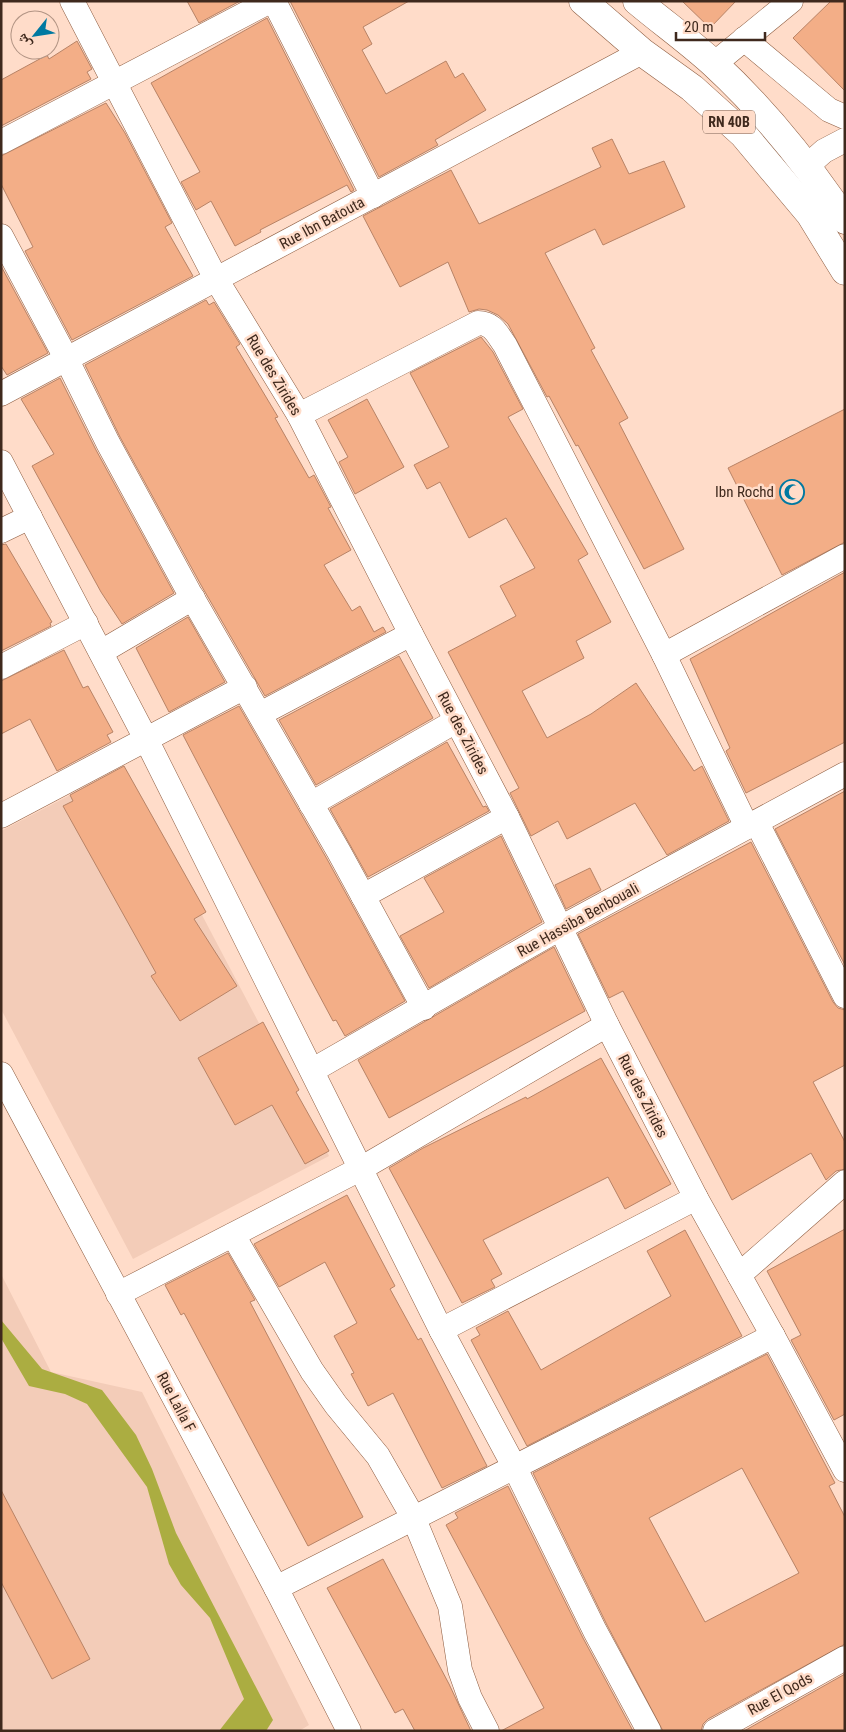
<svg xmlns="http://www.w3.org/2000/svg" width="846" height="1732" font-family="'Roboto Condensed','Noto Naskh Arabic',sans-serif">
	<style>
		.built { fill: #f3ccb8 }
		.forest { fill: #abad41 }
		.building { fill: #f3ae87; stroke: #b88366; fill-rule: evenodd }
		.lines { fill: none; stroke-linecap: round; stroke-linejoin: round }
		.minor-casing { stroke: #8e5d41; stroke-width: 25 }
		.primary-casing { stroke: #8e5d41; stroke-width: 29 }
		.minor { stroke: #fff; stroke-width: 24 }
		.primary { stroke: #fff; stroke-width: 28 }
		.labels { text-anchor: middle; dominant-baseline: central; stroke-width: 5; stroke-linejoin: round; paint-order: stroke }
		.shield { fill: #ffdcc9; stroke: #795f51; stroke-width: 1 }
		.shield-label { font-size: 14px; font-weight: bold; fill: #3f291d }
		.street-label { font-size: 15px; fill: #3f291d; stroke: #ffdcc9 }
		.poi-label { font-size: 15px; fill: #3f291d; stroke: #ffdcc9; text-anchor: end }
	</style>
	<rect width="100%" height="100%" fill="#ffdcc9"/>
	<!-- built -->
	<g class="built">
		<polygon points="124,767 329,1156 133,1259 1,1009 1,831"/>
		<polygon points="1,1274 51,1372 142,1392 309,1725 299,1731 1,1731"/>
	</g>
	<!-- forest -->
	<polygon class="forest" points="1,1320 42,1369 102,1390 136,1435 152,1469 176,1533 273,1720 266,1731 219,1731 244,1699 210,1618 181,1585 169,1564 147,1487 87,1404 65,1394 29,1386 1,1338"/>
	<!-- building -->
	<g class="building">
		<polygon points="187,1 240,1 199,23"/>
		<polygon points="290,1 409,1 363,27 372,44 362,50 386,94 446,61 455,78 463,73 486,110 435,140 438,145 379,177"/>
		<polygon points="682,1 736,1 710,28"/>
		<polygon points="831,1 845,1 845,91 793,38"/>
		<polygon points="267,18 354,190 351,192 347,185 260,230 261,232 235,246 211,201 196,210 181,182 200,172 151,83"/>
		<polygon points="77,41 92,69 87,72 91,79 1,126 1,80 47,55 49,59"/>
		<polygon points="106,103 125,133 172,223 165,227 193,276 72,340 25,251 33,247 1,184 1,156"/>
		<polygon points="612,139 629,174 664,161 685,207 603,245 595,229 545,253 595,348 591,350 628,418 619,423 684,549 644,569 578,445 576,446 549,396 547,397 508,324 498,315 487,310 479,309 469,312 448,262 400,287 363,216 451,170 479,224 601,167 592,148"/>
		<polygon points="1,266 48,353 7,375 1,366"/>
		<polygon points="206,300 209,305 214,302 240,344 236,347 278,417 275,418 309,478 314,475 331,507 328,508 351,550 324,565 352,611 360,606 374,632 383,627 386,632 265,696 201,585 120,437 85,365"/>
		<polygon points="481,337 493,352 523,409 508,417 588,554 578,560 611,622 576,641 584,658 522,691 547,738 591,714 636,683 694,771 702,766 729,821 667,855 635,803 567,839 558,821 531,836 510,793 519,788 448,652 516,616 500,586 535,568 506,518 469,538 440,482 427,489 414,465 449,447 410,373"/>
		<polygon points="60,378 96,450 174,593 122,624 101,592 32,466 54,454 21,399"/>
		<polygon points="367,399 404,467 355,494 339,462 348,457 328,420"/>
		<polygon points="845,409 845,542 782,575 728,468"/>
		<polygon points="6,544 52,622 50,623 51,626 1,651 1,545"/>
		<polygon points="845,572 845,742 746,793 726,751 730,748 690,659"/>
		<polygon points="188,617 225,682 169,712 136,648"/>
		<polygon points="64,650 83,688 88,686 113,732 107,735 111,742 57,771 30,719 1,734 1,681"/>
		<polygon points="399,656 433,718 316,785 279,720"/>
		<polygon points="239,706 327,859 405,1001 345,1036 336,1020 333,1021 310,978 183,735"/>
		<polygon points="447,742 483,807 486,806 489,811 368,877 330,809"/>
		<polygon points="124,766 206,912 194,919 237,986 180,1021 151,976 156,973 63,806 73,801 70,795"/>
		<polygon points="845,791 845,965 775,829"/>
		<polygon points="501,836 542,922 429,988 400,936 444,912 424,878"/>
		<polygon points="751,842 833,1002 838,1008 845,1010 845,1065 813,1082 845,1142 845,1169 836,1171 826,1180 811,1153 732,1200 623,991 609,998 578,934"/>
		<polygon points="590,868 601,890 566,909 555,885"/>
		<polygon points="554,947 585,1011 389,1118 358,1060"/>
		<polygon points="263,1022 299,1090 296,1092 329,1151 305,1164 272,1105 235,1125 198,1058"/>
		<polygon points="601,1058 671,1184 625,1209 608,1177 483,1240 502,1274 491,1280 495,1287 462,1303 389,1168 423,1148 526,1097 527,1099"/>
		<polygon points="347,1195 395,1286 390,1289 418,1340 421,1338 487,1466 442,1488 393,1393 368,1406 351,1374 354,1373 334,1336 357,1323 325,1262 279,1287 254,1244"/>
		<polygon points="845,1229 845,1414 834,1420 791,1340 801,1335 767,1271"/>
		<polygon points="685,1230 742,1336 527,1446 471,1340 480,1335 476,1328 508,1311 541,1370 671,1296 647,1251"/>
		<polygon points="228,1253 255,1300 250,1302 363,1517 308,1546 184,1313 181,1315 165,1285"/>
		<path d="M767,1354L835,1483L829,1486L845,1517V1644L708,1719L703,1724L701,1731H663L607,1625L533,1473ZM742,1468L799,1573L705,1622L649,1518Z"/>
		<polygon points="508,1486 583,1638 633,1731 501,1731 544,1708 446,1525 458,1518 455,1513"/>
		<polygon points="1,1490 90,1659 52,1679 1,1582"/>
		<polygon points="383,1559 449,1684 471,1731 415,1731 403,1709 395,1713 327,1588"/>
		<polygon points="845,1674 845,1731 744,1731"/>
	</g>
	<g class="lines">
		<defs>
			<g id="minor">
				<polyline points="72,1 216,279 299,415 411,634 507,817 607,1025 696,1198 773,1336 845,1470"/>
				<polyline points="274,1 373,196"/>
				<polyline points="744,39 829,110 845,117"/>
				<polyline points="714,64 791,1"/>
				<polyline points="1,142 270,1"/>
				<polyline points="807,166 824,151 845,140"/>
				<polyline points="1,236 66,358 108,443 189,592 339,852 424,1008"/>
				<polyline points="1,394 642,52"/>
				<path d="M299,415L478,323C493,323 497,334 505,345L664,655L747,827"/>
				<polyline points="1,462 147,741 441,1330 515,1468 595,1631 649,1731"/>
				<polyline points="1,531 30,517"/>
				<polyline points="101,652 193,598"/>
				<polyline points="664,655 845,556"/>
				<polyline points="1,667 86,623"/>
				<polyline points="260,714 411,634"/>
				<polyline points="311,804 456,721"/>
				<polyline points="1,816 245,687"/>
				<polyline points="757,823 845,996"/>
				<polyline points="363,896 507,817"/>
				<polyline points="313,1070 562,927 845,774"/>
				<polyline points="1,1074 276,1588 349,1731"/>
				<polyline points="233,1235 312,1371 336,1405 378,1456 414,1519 450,1606 460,1670 470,1698 487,1731"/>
				<polyline points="739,1275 845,1182"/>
				<polyline points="118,1294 362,1168 607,1025"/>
				<polyline points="441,1330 696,1198"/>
				<polyline points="276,1588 773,1336"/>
				<polyline points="715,1731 845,1658"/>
			</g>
			<g id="primary">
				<polyline points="583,1 642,52 692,88 743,134 810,214 845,271"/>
				<path d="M637,1C662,22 690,42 714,64C764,110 807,164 845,220"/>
			</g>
		</defs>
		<!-- minor casing -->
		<use href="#minor" class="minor-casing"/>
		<!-- primary casing -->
		<use href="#primary" class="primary-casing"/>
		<!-- minor -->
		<use href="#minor" class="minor"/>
		<!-- primary -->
		<use href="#primary" class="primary"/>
	</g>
	<!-- icons -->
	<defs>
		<symbol id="mosque-ring" viewBox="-11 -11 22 22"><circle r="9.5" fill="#ffdcc9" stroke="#0079a1" stroke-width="1.5"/><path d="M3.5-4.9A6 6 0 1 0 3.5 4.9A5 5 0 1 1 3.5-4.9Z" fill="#0079a1"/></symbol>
	</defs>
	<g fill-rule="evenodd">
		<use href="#mosque-ring" x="778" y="478" width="28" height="28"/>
	</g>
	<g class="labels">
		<!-- shield labels -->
		<rect class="shield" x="703" y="110.5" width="52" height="23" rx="4"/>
		<g class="shield-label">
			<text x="729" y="122">RN 40B</text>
		</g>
		<!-- street labels -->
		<g class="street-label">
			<text transform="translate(322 223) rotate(-28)">Rue Ibn Batouta</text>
			<text transform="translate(274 375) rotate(59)">Rue des Zirides</text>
			<text transform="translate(463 733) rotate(62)">Rue des Zirides</text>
			<text transform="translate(578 920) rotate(-29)">Rue Hassiba Benbouali</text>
			<text transform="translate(643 1096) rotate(63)">Rue des Zirides</text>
			<text transform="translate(176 1402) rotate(62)">Rue Lalla F</text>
			<text transform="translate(780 1694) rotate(-29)">Rue El Qods</text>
		</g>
		<!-- poi labels -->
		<g class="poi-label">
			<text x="774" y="492">Ibn Rochd</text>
		</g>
	</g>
	<!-- border -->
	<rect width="846" height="1732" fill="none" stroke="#3f291d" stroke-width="5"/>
	<!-- north arrow -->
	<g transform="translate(35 35) rotate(240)"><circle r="24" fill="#ffdcc9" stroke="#b29484"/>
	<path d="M0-4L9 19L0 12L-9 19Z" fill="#0079a1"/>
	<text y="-8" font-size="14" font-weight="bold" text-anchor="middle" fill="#3f291d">ش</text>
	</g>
	<!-- scale -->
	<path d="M676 32v8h89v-8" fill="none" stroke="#3f291d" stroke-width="2.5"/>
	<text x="684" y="32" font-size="15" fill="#3f291d" stroke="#ffdcc9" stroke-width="4" paint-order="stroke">20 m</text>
</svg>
